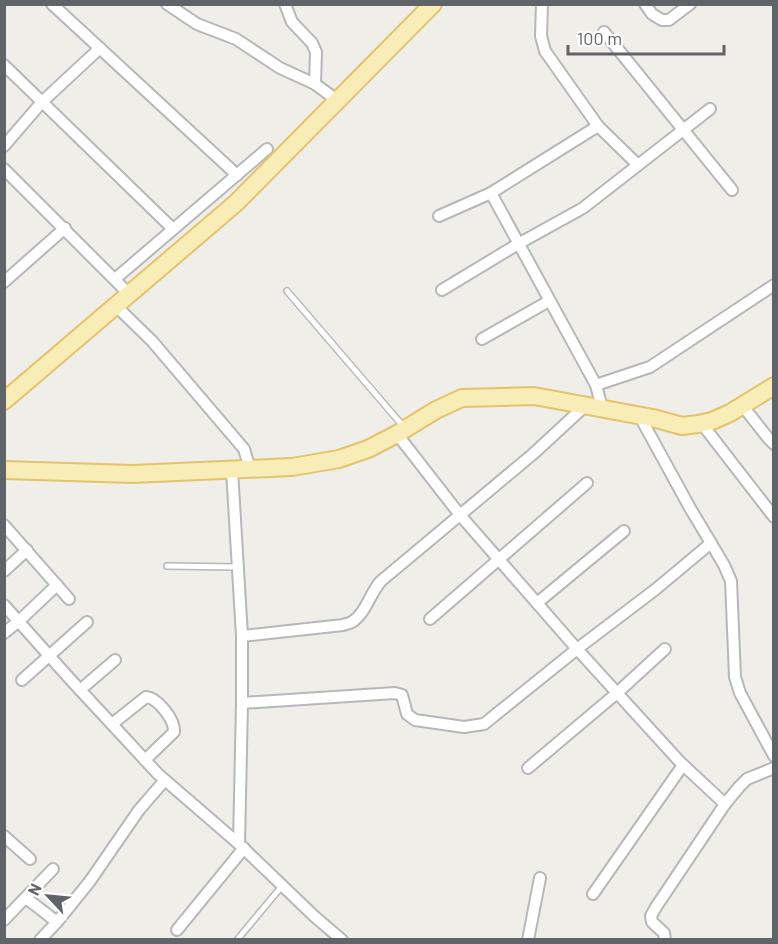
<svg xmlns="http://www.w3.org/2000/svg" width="778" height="944" font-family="Barlow,sans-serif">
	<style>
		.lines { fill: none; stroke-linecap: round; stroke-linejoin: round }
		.service-casing { stroke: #b5b8bb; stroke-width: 8 }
		.minor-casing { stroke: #b5b8bb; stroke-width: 14 }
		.primary-casing { stroke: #e5c26d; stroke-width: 20 }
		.service { stroke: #fff; stroke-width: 5 }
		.minor { stroke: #fff; stroke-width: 10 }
		.primary { stroke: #f8edb6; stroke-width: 16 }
	</style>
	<rect width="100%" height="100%" fill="#f0eee9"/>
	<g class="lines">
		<defs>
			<g id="service">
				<polyline points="287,291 403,426"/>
				<polyline points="167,566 237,567"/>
				<polyline points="237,940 282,886"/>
			</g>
			<g id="minor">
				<polyline points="52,4 237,175"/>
				<polyline points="167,4 197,24 236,39 280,68 315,84 338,101"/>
				<polyline points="285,4 292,22 312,43 316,52 315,84"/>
				<polyline points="542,4 541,36 545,51 598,126 638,165"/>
				<polyline points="645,4 652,14 662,20 669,20 690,4"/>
				<polyline points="604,32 732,190"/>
				<polyline points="4,65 173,229"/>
				<polyline points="4,146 42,102 100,48"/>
				<polyline points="4,169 130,295"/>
				<polyline points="491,193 596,385 602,408"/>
				<polyline points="439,216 491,193 598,126"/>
				<polyline points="115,279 267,149"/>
				<polyline points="4,282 65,228"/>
				<polyline points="442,290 518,244 583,208 710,109"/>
				<polyline points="116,306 152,341 244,449 250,469"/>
				<polyline points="482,339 549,301"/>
				<polyline points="596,385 650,367 774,285"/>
				<polyline points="742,405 768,438 774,444"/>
				<polyline points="639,415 690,508 724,565 731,581 735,677 740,693 774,756"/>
				<polyline points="702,424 774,517"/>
				<polyline points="397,434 460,515 577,649 680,762 725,804"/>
				<polyline points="232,470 242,636 242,703 239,844"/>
				<polyline points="4,525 69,599"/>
				<polyline points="4,571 27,550"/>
				<polyline points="537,603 624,531"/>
				<polyline points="4,605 69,678 158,774 239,844 314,916 342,940"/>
				<polyline points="430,619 587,483"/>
				<polyline points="4,633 19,621 57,585"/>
				<path d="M242,636L343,625C346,624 350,623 352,622C366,613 370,593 381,581L533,454L586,405"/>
				<polyline points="22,680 87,622"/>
				<polyline points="80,690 115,660"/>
				<polyline points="242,703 395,693 402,695 407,714 415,720 464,727 484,724 577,649 656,589 711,543"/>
				<path d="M112,724L146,697C158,698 175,720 174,732L145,760"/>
				<polyline points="528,768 617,693 665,649"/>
				<polyline points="4,836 30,859"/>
				<polyline points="593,894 683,765"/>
				<polyline points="26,898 57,922"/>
				<polyline points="4,920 53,869"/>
				<polyline points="177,930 244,848"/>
				<polyline points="40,940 57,922 90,881 139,810 165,780"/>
				<polyline points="528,940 540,878"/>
				<polyline points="665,940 664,933 652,922 651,916 656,907 725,804 739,787 747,779 774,768"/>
			</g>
			<g id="primary">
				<polyline points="4,401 236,203 433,4"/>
				<polyline points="4,470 133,474 292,467 339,459 368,449 397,434 436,410 462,398 534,396 653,418 682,426 698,424 712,421 730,413 774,386"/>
			</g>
		</defs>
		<!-- service casing -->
		<use href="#service" class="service-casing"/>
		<!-- minor casing -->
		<use href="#minor" class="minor-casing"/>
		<!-- primary casing -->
		<use href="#primary" class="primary-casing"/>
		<!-- service -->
		<use href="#service" class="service"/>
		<!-- minor -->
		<use href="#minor" class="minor"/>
		<!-- primary -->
		<use href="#primary" class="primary"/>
	</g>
	<!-- border -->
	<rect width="778" height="944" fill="none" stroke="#606367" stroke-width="12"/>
	<!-- north arrow -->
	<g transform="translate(48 896) rotate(296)" stroke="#ffffff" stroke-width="4.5" paint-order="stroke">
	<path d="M0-4.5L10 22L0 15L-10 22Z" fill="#606367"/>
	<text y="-9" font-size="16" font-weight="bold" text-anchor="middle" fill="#606367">N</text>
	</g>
	<!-- scale -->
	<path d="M568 45v9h156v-9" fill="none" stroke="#606367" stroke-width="3"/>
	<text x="577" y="45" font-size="18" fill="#606367" stroke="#ffffff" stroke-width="4.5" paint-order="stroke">100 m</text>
</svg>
